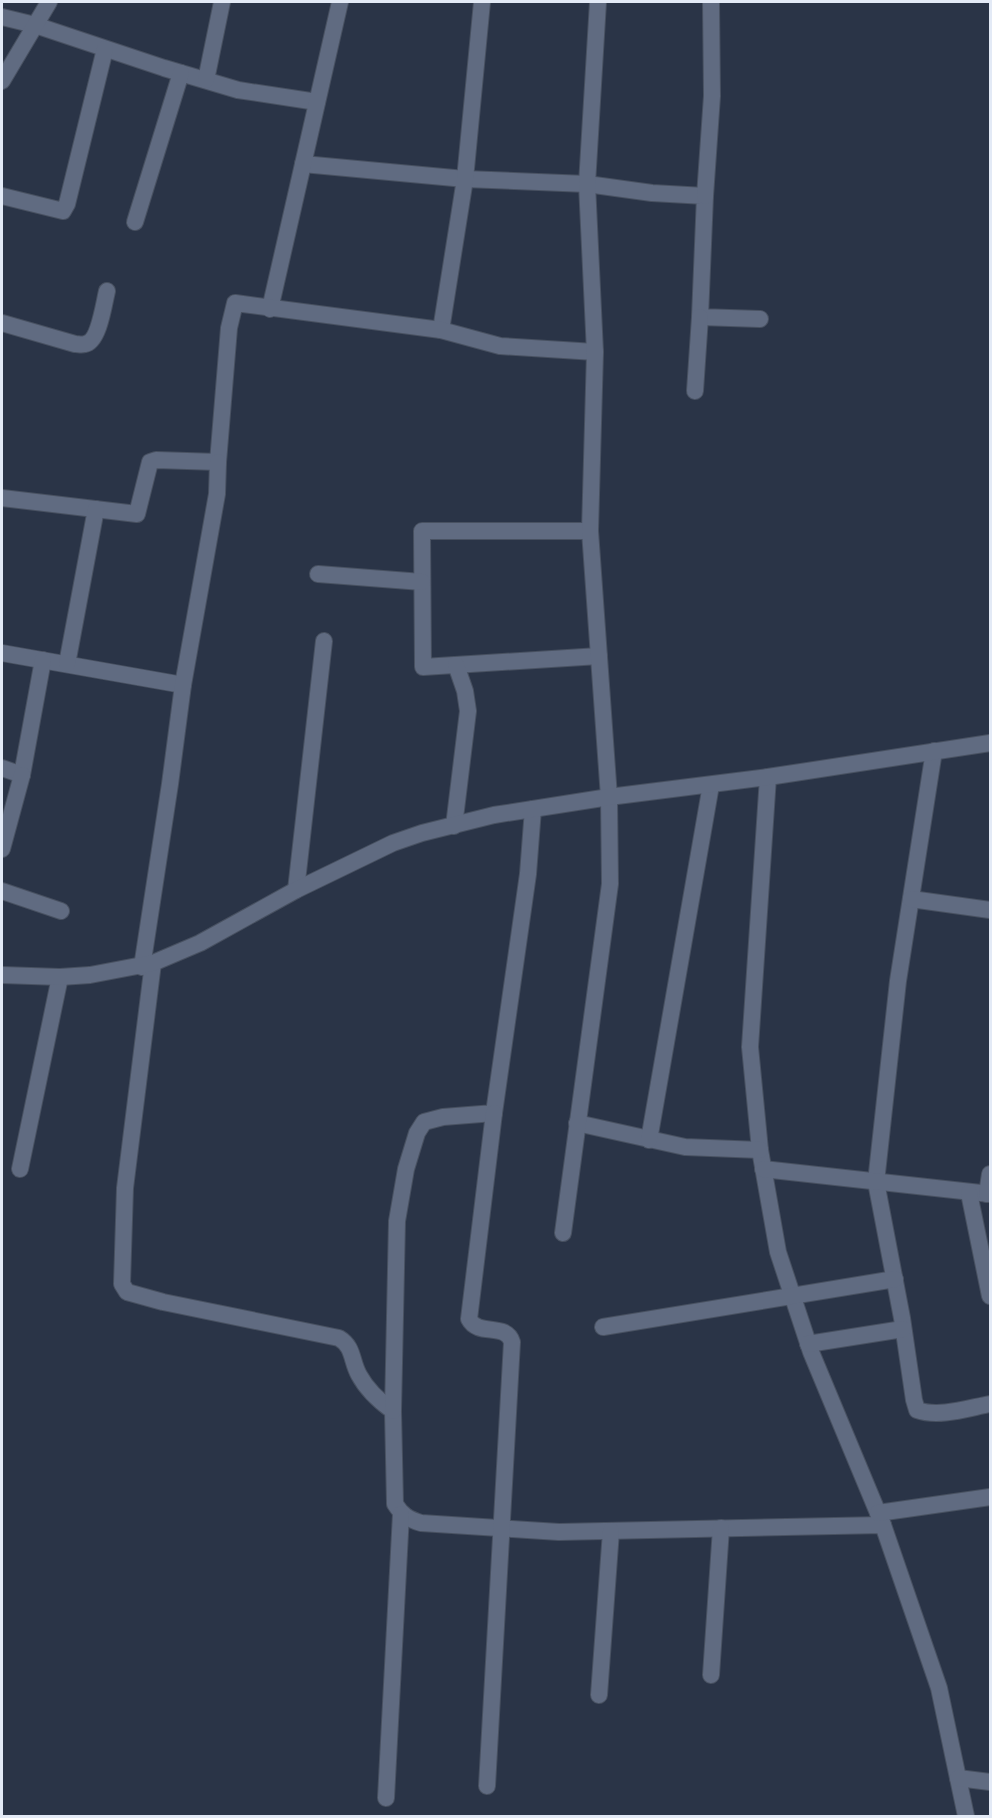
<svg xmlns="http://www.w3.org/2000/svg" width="992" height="1818" font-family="Bitter,serif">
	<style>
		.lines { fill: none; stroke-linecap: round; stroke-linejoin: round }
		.minor-casing { stroke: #485161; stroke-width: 18 }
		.tertiary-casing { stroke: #485161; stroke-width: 18 }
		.secondary-casing { stroke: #485161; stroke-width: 18 }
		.minor { stroke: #606b81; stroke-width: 16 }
		.tertiary { stroke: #606b81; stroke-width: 16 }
		.secondary { stroke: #606b81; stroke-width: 16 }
	</style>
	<rect width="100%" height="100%" fill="#2a3447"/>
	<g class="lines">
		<defs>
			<g id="minor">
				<polyline points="2,17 35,25 164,68 238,90 317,102"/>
				<polyline points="206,80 222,2"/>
				<polyline points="303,164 465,179 587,184 652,193 705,196 700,317 760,319"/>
				<polyline points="2,196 63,211 67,204 105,49"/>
				<polyline points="705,196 712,96 711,2"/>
				<polyline points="135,222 181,73"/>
				<polyline points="270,309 340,2"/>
				<path d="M2,323L75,344C78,344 82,345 85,344C99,342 104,303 107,291"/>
				<polyline points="441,330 465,179 482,2"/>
				<polyline points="695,391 700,317"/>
				<polyline points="2,498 137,514 150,462 156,460 218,462 229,328 235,303 441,330 500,346 595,352"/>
				<polyline points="590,531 422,531 423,667 599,656"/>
				<polyline points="318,574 422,582"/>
				<polyline points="2,653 183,685"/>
				<polyline points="67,664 96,509"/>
				<path d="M934,751L898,981L876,1182L902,1318L914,1400L917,1410C939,1418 968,1408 990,1404"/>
				<polyline points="2,768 22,775 43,660"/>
				<polyline points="768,777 750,1047 760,1150 778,1252 811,1352 883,1525"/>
				<polyline points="454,826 468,711 465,691 456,665"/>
				<polyline points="2,849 22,775"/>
				<polyline points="296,890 324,641"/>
				<polyline points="2,891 61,911"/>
				<polyline points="911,899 990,910"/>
				<path d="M153,963L125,1188L122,1284L127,1292L163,1302L339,1338C354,1347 351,1361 359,1375C367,1390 379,1401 393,1411L395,1504C402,1515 408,1519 421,1523L559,1532L883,1525L939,1688L966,1816"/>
				<polyline points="142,967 170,784 183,685 217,494 218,462"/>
				<polyline points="577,1123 685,1147 760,1150"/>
				<polyline points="649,1140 711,785"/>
				<polyline points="20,1169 60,977"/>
				<polyline points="763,1169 990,1194"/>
				<polyline points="969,1193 990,1296"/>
				<polyline points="987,1194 990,1174"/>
				<polyline points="563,1233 610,884 609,797 590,531 595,352 587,184 598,2"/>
				<polyline points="603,1327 895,1279"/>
				<polyline points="808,1344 903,1329"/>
				<polyline points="393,1411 397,1221 406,1169 417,1133 424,1122 443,1117 494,1113 528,874 533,809"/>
				<polyline points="878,1513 990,1497"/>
				<polyline points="711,1675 721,1528"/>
				<polyline points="599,1695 611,1531"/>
				<polyline points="958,1778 990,1782"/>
				<path d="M487,1786L512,1342C506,1322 478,1337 469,1319L494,1113"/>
				<polyline points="386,1798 401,1514"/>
			</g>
			<polyline id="tertiary" points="2,975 60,977 90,975 153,963 200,943 296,890 393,843 422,833 494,815 609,797 768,777 990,743"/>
			<polyline id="secondary" points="2,81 49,2"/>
		</defs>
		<!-- minor casing -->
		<use href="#minor" class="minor-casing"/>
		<!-- tertiary casing -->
		<use href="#tertiary" class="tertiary-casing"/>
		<!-- secondary casing -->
		<use href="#secondary" class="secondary-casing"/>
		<!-- minor -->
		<use href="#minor" class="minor"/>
		<!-- tertiary -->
		<use href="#tertiary" class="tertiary"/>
		<!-- secondary -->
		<use href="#secondary" class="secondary"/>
	</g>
	<!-- border -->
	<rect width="992" height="1818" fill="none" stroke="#e3eaf6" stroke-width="6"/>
</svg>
